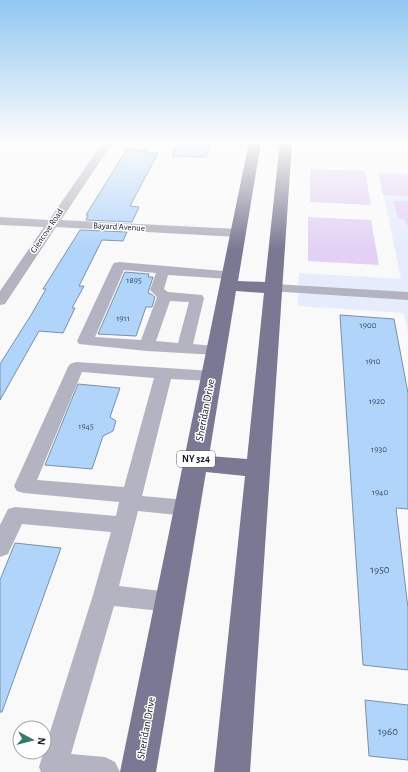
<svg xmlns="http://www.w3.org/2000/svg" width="408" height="772" font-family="'Alegreya Sans',sans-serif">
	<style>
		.built { fill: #e6ecfc }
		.green { fill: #e2d1f5 }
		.building { fill: #b1d4fa; stroke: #7990a9 }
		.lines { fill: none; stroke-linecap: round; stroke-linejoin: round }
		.minor { fill: #b3b3c1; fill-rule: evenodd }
		.major { fill: #7a7892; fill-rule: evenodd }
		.labels { text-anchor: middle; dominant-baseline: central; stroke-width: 3; stroke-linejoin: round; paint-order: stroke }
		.far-street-label { font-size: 9px; fill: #151925; stroke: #fff }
		.number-label { font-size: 9px; fill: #3c485a }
		.shield { fill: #fff; stroke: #5b5e66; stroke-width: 1 }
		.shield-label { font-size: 10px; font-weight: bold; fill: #151925 }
		.street-label { font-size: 11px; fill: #151925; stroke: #fff }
		.near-number-label { font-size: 11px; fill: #3c485a }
	</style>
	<rect width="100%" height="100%" fill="#f9f9f9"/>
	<!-- built -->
	<polygon class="built" points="379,172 408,173 408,333 404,313 298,306 299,273 401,279"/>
	<!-- green -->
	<g class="green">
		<polygon points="310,169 365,171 371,205 310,202"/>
		<polygon points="379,174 408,175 408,196 383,195"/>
		<polygon points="395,201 408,201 408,228 405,220 399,219 393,202"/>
		<polygon points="308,217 371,220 379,265 308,261"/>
	</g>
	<!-- building -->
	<g class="building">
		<polygon points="178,142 211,142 206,157 172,156"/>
		<polygon points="127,149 145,150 144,152 158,153 130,206 139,207 132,222 86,220 88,215 86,215"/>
		<polygon points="80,230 127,232 123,241 102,240 79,286 84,286 72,308 75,308 63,333 39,331 0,400 0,364 31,315 46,289 43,289"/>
		<polygon points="125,272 149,274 148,277 153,277 148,293 151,294 155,297 152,307 146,307 136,336 98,334"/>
		<polygon points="340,315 394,319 408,393 408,509 396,508 408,608 408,670 363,665"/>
		<polygon points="78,384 120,388 110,417 116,421 113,431 103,436 92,469 45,465"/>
		<polygon points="15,543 61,548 2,712 0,712 0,580"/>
		<polygon points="365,700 408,705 408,760 369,756"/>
	</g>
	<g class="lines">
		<!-- minor -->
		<g class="minor">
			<polygon points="103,142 113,142 61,220 238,229 242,230 244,233 242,236 238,237 56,227 5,304 0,305 0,291 44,227 0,225 0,217 49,220"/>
			<path d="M119,262L235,272L237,275L235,278L230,279L168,275L164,289L168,292L202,295L204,298L193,344L223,347L225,350L223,353L217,355L147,351L79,344L77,341L112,266L114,263ZM124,270L156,273L150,290L157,297L141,340L95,337ZM170,301L189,302L178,343L156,341Z"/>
			<polygon points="274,284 408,292 408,300 269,291 267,288 269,285"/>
			<path d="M76,362L212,371L218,372L220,376L218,380L212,381L171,379L142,496L187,500L194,502L197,508L194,514L187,516L138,511L119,586L170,592L178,595L182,602L178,609L170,612L114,606L71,754L105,757L115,762L120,772H41L39,767L93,595L111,532L22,524L8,554L0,557V525L8,509L15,507L116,516L119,502L24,493L17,491L14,486L68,367L70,364ZM82,372L154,378L124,487L37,480Z"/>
		</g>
		<!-- major -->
		<path class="major" d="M249,142H261L238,281L265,282L280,142H292L250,772H214L245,476L206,472L156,772H120ZM236,291L264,293L247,459L209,456Z"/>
	</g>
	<!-- sky -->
	<linearGradient id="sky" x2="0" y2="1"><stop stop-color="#91c7f1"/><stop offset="0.57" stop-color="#fcfcfc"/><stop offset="1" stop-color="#fcfcfc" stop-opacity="0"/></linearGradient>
	<rect width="408" height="250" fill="url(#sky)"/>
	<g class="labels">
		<!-- far-street labels -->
		<g class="far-street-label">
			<text transform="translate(119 227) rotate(3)">Bayard Avenue</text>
			<text transform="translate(47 231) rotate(-56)">Glencove Road</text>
		</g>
		<!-- number labels -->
		<g class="number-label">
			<text x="134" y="280">1895</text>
			<text x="123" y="318">1911</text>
			<text x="368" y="325">1900</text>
			<text x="373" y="361">1910</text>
			<text x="377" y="401">1920</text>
			<text x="86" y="426">1945</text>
			<text x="379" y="449">1930</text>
			<text x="380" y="492">1940</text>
		</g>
		<!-- shield labels -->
		<rect class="shield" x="177" y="451" width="38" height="16" rx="3"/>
		<g class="shield-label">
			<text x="196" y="459">NY 324</text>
		</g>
		<!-- street labels -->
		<g class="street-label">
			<text transform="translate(205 410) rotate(-79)">Sheridan Drive</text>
			<text transform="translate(146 728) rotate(-80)">Sheridan Drive</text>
		</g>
		<!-- near-number labels -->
		<g class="near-number-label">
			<text x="380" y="569">1950</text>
			<text x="388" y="731">1960</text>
		</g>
	</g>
	<!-- north arrow -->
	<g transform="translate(32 740) rotate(97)"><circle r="19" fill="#ffffff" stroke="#a1a3a8"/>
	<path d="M0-3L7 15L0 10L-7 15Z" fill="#387969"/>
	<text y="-6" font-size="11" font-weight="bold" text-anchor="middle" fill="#151925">N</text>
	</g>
</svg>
